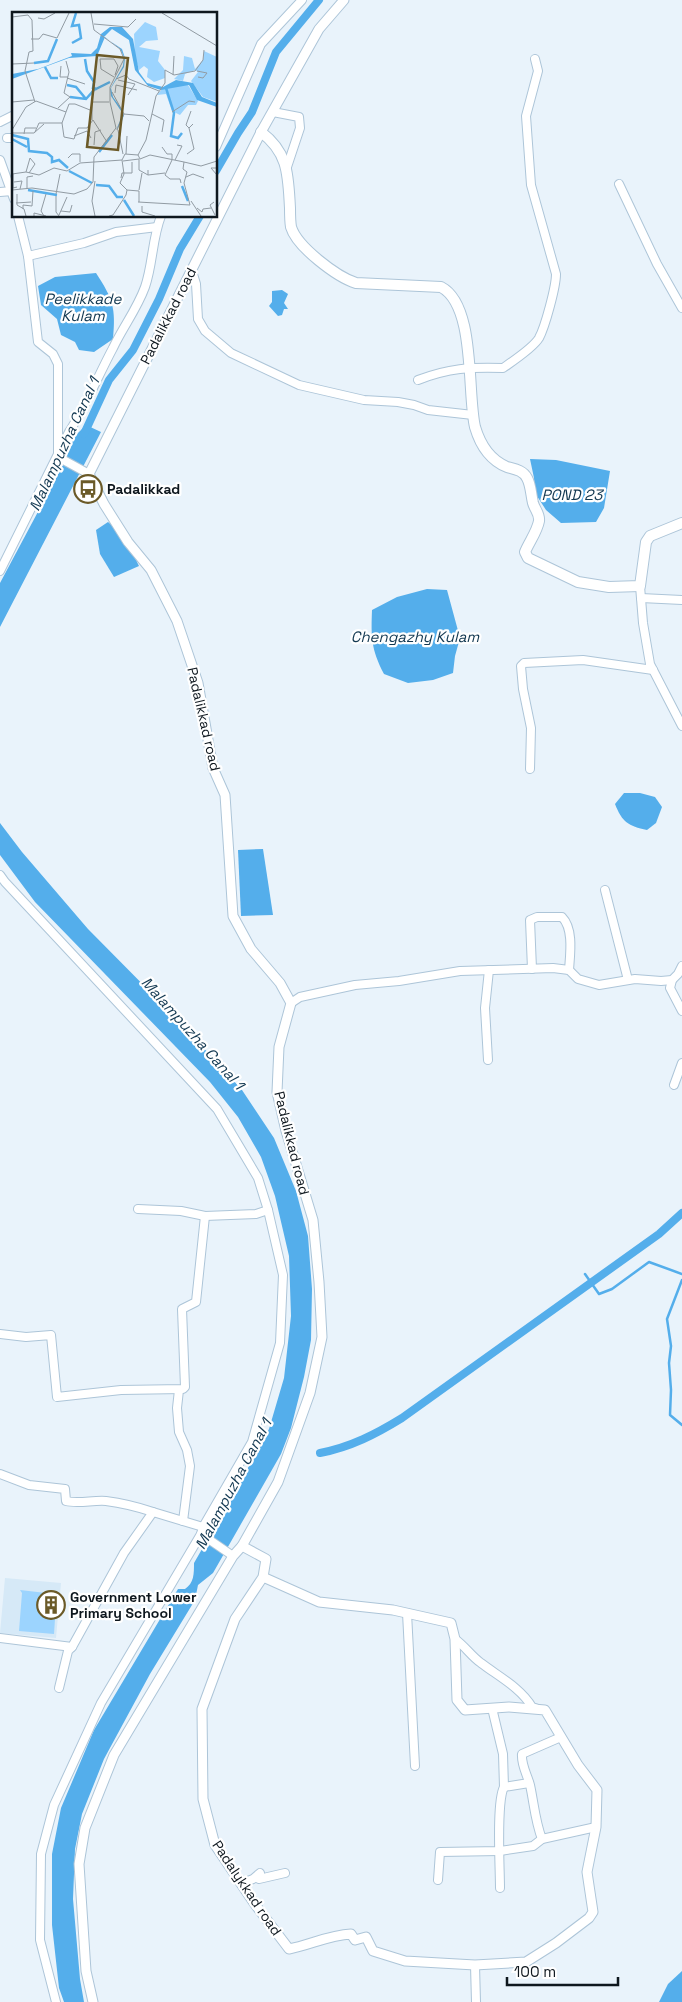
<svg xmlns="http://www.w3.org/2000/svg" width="682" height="2002" font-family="'Space Grotesk',sans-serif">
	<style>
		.built { fill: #d6e9f7 }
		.green { fill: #9cd4fe }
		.water { fill: #54aeeb }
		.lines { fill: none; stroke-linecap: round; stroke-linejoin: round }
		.stream { stroke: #54aeeb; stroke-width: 2.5 }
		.canal { stroke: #54aeeb; stroke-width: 8 }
		.minor-casing { stroke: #adc5d8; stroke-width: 10 }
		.tertiary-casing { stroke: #adc5d8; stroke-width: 11 }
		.secondary-casing { stroke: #adc5d8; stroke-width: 12 }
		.minor { stroke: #fff; stroke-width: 8 }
		.tertiary { stroke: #fff; stroke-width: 9 }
		.secondary { stroke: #fff; stroke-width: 10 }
		.labels { text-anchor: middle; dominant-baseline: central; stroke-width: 4.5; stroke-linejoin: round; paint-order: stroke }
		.street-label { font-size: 14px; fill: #0e171e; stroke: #fff }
		.poi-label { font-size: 14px; font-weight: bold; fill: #0e171e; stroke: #fff; text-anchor: start }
		.water-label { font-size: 15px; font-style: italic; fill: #123851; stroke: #fff }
		.inset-river { fill: none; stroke: #54aeeb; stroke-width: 2.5 }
		.inset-road { fill: none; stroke: #919ba3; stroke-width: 1 }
		.view { fill: #6b5a28; fill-opacity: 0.15; stroke: #6b5a28; stroke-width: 2.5 }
		.inset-edge { fill: none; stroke: #0e171e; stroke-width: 2.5 }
	</style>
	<rect width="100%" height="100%" fill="#e9f3fb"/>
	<!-- built -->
	<polygon class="built" points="5,1578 61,1583 56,1638 0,1633"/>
	<!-- green -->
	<polygon class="green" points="20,1590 46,1593 44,1617 55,1619 54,1634 19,1631 22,1593"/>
	<!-- water -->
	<g class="water">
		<path d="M96,273C113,299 116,308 113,339L94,352L79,350L75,342L61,335L57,319L41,305L38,286L55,277Z"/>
		<polygon points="282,290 288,294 284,303 288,309 284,309 282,315 278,316 269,306 272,302 272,291"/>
		<polygon points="86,425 101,432 0,627 0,583 64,463 69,442"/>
		<polygon points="530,459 556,460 610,471 604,508 596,522 561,523 546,510 535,493 534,478"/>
		<path d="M108,522C122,533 131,549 139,566L114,577L100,554L96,530Z"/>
		<path d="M427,589L447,590L460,638L455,656L453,673L433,680L408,683L384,674C371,649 371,637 372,610L397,597Z"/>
		<path d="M624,793H640L655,797L662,807L656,823L647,830C628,826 622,822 615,804Z"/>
		<path d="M0,823L22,852L88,929L179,1021L242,1090L274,1138L296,1191L308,1236L312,1289L311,1340L304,1377L291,1428L281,1454L213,1573L198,1585L195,1600L150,1674L104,1759L82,1814L75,1849L73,1899L80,1979L84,2002H64L59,1988L52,1925V1854L61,1808L94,1730L178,1589H185C194,1583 194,1574 194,1563L237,1488L269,1429L284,1378L291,1316L289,1256L275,1196L261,1157L238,1117L210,1082L35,902L0,855Z"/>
		<polygon points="263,849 273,915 241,916 238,850"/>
		<polygon points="682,1971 682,2002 659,2002 668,1984"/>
	</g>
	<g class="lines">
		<!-- stream -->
		<g class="stream">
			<polyline points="585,1274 599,1294 612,1289 649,1262 682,1274"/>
			<polyline points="682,1280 667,1319 671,1346 669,1363 671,1390 670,1415 682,1425"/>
		</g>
		<!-- canal -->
		<g class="canal">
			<polyline points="216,171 238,133 252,112 276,52 319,0"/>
			<polyline points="84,434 109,380 133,350 159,299 180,249 200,216"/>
			<path d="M320,1453C351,1447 376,1434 402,1418L659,1234L682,1213"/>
		</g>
		<defs>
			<g id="minor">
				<polyline points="273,112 299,117 300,128 286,170"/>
				<polyline points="0,122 14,115"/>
				<polyline points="7,138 14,138"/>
				<polyline points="216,147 261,44 302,0"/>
				<polyline points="0,160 14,199"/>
				<polyline points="619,184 657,264 682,308"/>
				<polyline points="0,192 12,191"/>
				<polyline points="18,216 28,256 38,342 53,354 58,364 58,454"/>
				<polyline points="28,256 84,243 116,232 157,227"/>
				<polyline points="192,271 196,284 198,319 205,331 231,353 299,385 364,400 398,402 414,405 428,410 473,415"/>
				<path d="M418,380C449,368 470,367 503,368C513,361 533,348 539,338C545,327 556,287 556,274L531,185L526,116L538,71L535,59"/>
				<polyline points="58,457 89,474"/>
				<path d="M0,571L69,432C86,406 98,376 113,348C123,327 137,309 145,287C153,264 152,239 161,216"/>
				<polyline points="640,586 643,623 650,664 682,726"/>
				<polyline points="641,598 682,600"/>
				<polyline points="530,769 531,728 523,689 521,666 524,663 583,660 653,670"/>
				<polyline points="0,875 5,882 217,1109 258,1178 268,1210 283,1275 280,1343 252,1442 203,1527 201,1534 101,1703 54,1805 41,1854 40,1940 56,2002"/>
				<polyline points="605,890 628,980"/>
				<path d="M532,969L530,920L537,917H562C574,929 570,955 569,970"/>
				<polyline points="672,980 670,988 682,1011"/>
				<polyline points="291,1003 300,997 355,985 399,981 460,971 553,968 569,970 578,979 599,985 635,979 661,981 672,980 678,974 682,966"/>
				<polyline points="488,1060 485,1008 489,970"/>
				<polyline points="674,1085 682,1063"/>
				<polyline points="138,1209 181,1211 205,1216 256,1214 268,1210"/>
				<polyline points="0,1334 26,1337 51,1335 57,1397 121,1390 183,1389 185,1387 182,1309 196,1302 205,1216"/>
				<polyline points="179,1390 177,1408 179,1432 187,1450 190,1466 183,1521"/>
				<path d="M0,1474L29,1485L65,1489L66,1501C78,1504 93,1500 106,1501C122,1503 138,1507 153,1512"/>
				<polyline points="201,1534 233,1556"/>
				<polyline points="407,1613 415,1766"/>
				<polyline points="0,1638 72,1647 124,1553 153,1512 203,1527"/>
				<path d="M455,1639C465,1646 471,1656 481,1663C498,1676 521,1688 532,1707L538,1709"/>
				<polyline points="59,1688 68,1651 72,1647"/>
				<path d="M492,1708L503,1754L504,1787C496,1802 500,1867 500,1888"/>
				<polyline points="504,1787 529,1783"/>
				<path d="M542,1839C535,1821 534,1803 530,1785C527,1774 521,1765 522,1754L561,1737"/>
				<polyline points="236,1877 245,1882 253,1879 260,1873 259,1879 285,1873"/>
				<polyline points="438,1880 440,1852 500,1851 533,1846 542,1839 596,1827"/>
				<polyline points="475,1965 476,2002"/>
			</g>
			<g id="tertiary">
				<path d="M242,1546L266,1559L263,1577L319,1602L393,1610L451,1623L455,1639L457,1700L465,1710L509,1707L545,1710L578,1765L597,1790L596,1827L587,1872L593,1912L589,1918L556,1943L526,1962L475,1965L405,1961L373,1951L366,1937L355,1940L351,1934C329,1935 310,1945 289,1949L254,1903L215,1845L203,1799L202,1709L235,1619L263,1577"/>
				<polyline points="93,2002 86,1971 79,1864 85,1828 114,1755 233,1556 242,1546 278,1482 310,1393 322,1337 319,1282 313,1220 286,1131 277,1092 279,1047 291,1003 280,983 251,949 233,916 225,795 213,768 198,683 177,621 151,570 128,542 104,504 89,474 261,132 319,29 344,0"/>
			</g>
			<path id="secondary" d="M261,132C289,153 288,176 290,208C290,213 290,221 291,227C297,247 337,277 356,283L441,287C476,305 467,393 475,427C480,444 490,460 507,467C514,469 523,470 527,478C531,485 531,495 533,503C535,510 540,514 539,521C537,532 529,542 525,552L528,558L578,582L609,587L640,586L646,542L650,536L682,523"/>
		</defs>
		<!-- minor casing -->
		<use href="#minor" class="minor-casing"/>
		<!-- tertiary casing -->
		<use href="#tertiary" class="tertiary-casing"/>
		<!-- secondary casing -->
		<use href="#secondary" class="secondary-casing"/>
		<!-- minor -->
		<use href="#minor" class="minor"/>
		<!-- tertiary -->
		<use href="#tertiary" class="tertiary"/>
		<!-- secondary -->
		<use href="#secondary" class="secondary"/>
	</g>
	<!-- icons -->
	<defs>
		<symbol id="bus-ring" viewBox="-11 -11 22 22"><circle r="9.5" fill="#fff" stroke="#6b5a28" stroke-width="1.5"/><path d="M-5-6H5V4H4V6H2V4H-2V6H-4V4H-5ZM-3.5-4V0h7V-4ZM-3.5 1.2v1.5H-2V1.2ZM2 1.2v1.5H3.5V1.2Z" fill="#6b5a28"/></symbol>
		<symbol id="building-ring" viewBox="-11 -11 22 22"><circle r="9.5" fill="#fff" stroke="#6b5a28" stroke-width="1.5"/><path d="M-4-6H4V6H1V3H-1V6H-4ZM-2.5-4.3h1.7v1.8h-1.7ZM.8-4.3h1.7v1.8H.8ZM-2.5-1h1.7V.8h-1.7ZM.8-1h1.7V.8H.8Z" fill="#6b5a28"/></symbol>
	</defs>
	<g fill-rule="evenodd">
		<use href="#bus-ring" x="72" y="473" width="32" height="32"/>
		<use href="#building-ring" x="35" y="1589" width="32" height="32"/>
	</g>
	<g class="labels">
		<!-- street labels -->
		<g class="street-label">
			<text transform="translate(168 316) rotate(-63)">Padalikkad road</text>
			<text transform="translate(204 719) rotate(77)">Padalikkad road</text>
			<text transform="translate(292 1143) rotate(76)">Padalikkad road</text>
			<text transform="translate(247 1888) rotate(56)">Padalykkad road</text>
		</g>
		<!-- poi labels -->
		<g class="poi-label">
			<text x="107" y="489">Padalikkad</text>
			<text x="70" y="1597">Government Lower<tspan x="70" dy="16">Primary School</tspan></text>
		</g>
		<!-- water labels -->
		<g class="water-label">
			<text x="83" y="298">Peelikkade<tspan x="83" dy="17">Kulam</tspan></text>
			<text transform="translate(64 444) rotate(-65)">Malampuzha Canal 1</text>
			<text x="572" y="494">POND 23</text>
			<text x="415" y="636">Chengazhy Kulam</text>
			<text transform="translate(193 1033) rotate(48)">Malampuzha Canal 1</text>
			<text transform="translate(233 1484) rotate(-62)">Malampuzha Canal 1</text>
		</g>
	</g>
	<!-- overview -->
	<g transform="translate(12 12)">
		<rect width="205" height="205" fill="#e9f3fb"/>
		<path d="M133,10L144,15L146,28L134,29L127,35L148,39L146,49L153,58V66L142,70L135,65L136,57L132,54L127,58L123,45L122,22ZM192,39L205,45V90L191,85L179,69L186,60L183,58L173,62L171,69L162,67L171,58L172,44L180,46L183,57L191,48ZM163,73H176L186,89L184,93H176L168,103L160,99L154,82L145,83L150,77Z" fill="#9cd4fe"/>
		<path d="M98,15H110L121,27L127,60L135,71L151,75L164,68L181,71L190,85L205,91V95L185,88L177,73L149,78L136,74L123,58L117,28L100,17L92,25L110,37L113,46L112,55L99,76L101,85L109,96L112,103L110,109L104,118L111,102L99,84L98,77L111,54L112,45L108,37L93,25L85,44L57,46L0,67V62L26,57L60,44L59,41L79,42L85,36L89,22Z" fill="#54aeeb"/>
		<path class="inset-river" d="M60,31L69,26L67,13L60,14L64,1M73,47L75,59L82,70L81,76L85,77M22,51L36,49L45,27M33,55L39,66H46M55,73L64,75L74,87M154,76L162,101L159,124L166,126L170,121M58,85L74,87L82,78L98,70M0,123L16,127L17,139L35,141L40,145V150L47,148L56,156M0,127L15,135M87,140L100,123M57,159L80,171M84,173L97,174L105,185H111M170,174L176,189M16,178L45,183M112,188L122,204"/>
		<path class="inset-road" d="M150,1L205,34M0,5L16,3L20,8L21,39L17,40L13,59L23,90M26,6L32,7L43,1M82,12L116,15L124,7M19,27H27L31,22L45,26L57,1M0,52L22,51M49,54L48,65H56M185,59L195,61L191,66L186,65M161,63L162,44M102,65L89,57L88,47H102L106,54L103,63M55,66L73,72M104,67L114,63L117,67L147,79M106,68L123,72L116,83M100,80L112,102L105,118M103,81L104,73L125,78M0,90L22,88M46,96L58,85L52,81L57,60L54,49M54,100L57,92H63L78,98M160,100L177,89L183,90M112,102L132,104L137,109M140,102L152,108L150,120M80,108V90H97M177,116L174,113L179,99M0,118L14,95L24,89L54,100L50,111L52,125L62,127L66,116H75L81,108L95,130M106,118L111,142M23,120L27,111H50M0,121H22L32,112M12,122L13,116H24M62,124L75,119L79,126M82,133L83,120L89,118M150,135L155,142H160V147M114,142L115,124M175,142L182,137L177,116L181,112M126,143L134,128L144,84L153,71V58L162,63L183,59L191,48L192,38M56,146L60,142H68V150M160,148L153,163L158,167H168L169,171M163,148L170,134L165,133M111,149L127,147V158L136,163M205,156H199L205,163M136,158V163L153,161M14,160L18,146L23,152L17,161M0,162L14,160L27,163L42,156L55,159L68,151L110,148L113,142L126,143L128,147L138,143L172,150M1,162V176L5,175M174,165L181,162L192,166M109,166L110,161H120V150M2,170L10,169L8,177M15,177V165L21,164M0,178L20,176L62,182L75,177L81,170L82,145L104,116L98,90V75L112,47L108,37L82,18L79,1M115,178L127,179V190M127,178L130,161M5,182V193L12,197L14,204M44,182L48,162M44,184V200L47,204M179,189L189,204M126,190L178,193M202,190L198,193L203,203M4,191L19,190M178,193L172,171L175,160L171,157L172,150L189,154L205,149M130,194V200L143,204M185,196L190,200L191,197L199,196M11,197V193L20,194L21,179M49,199L58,200L60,193M47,203L55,185M22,204V201L34,204M32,204L29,199L34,182M83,204L80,189L83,169M97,204L101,203L114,183L115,178L108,171L112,162L110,148"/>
		<path class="view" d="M85,43L116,46L106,138L75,135Z"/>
		<rect width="205" height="205" class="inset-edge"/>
	</g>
	<!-- scale -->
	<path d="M507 1977v8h111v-8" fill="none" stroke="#0e171e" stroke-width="2.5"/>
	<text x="514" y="1977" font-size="15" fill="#0e171e" stroke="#ffffff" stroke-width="4" paint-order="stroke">100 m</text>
</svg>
